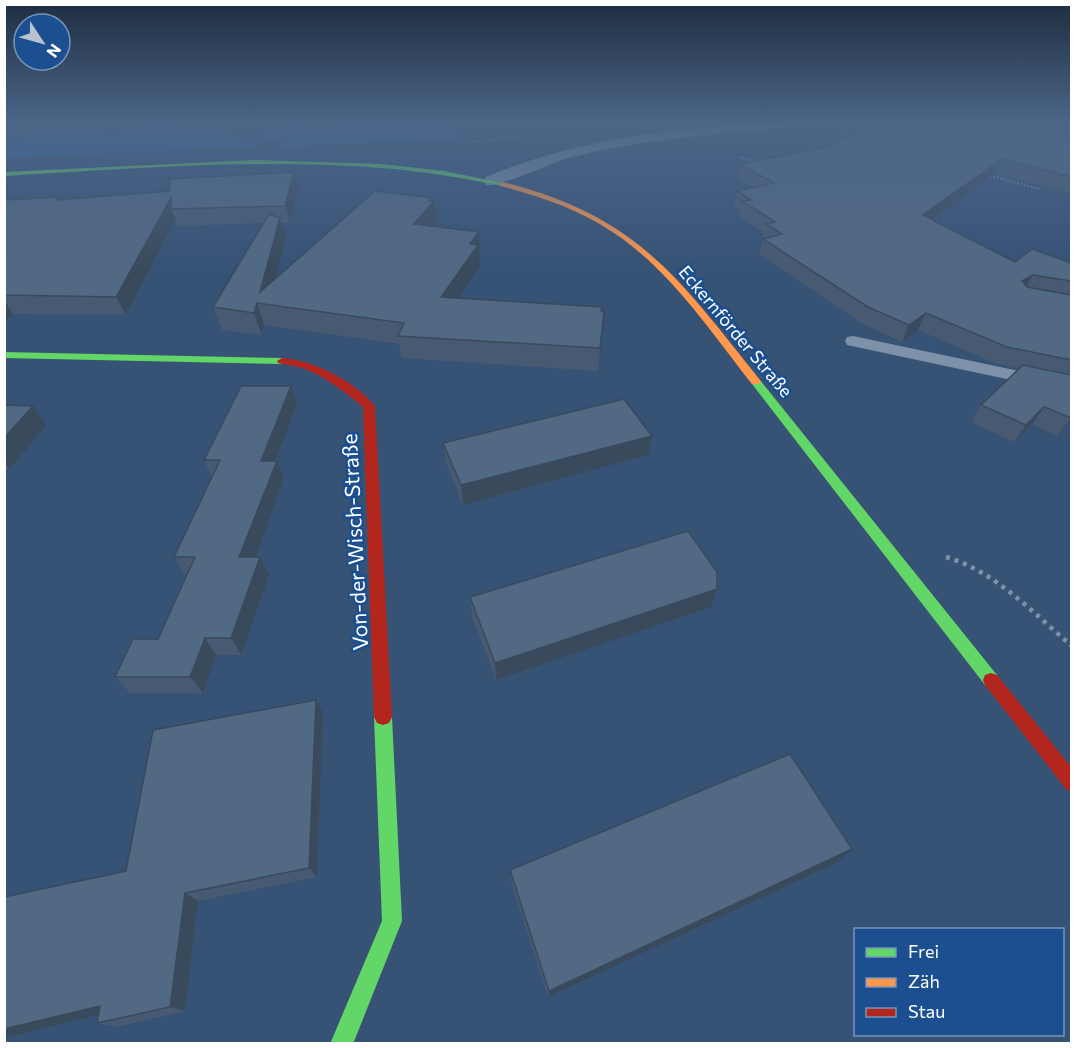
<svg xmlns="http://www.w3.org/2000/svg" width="1076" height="1048" font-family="Commissioner,sans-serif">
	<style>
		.green { fill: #2f66a5 }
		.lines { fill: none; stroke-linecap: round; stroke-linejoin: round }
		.path-far1 { stroke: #7d92a8; stroke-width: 2; stroke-dasharray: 1.5 2; stroke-linecap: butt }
		.path { stroke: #7d92a8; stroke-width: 4.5; stroke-dasharray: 4 5; stroke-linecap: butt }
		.lane { fill: #7d92a8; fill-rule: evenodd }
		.street { fill: #7d92a8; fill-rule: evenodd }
		.fast { fill: #63d668; fill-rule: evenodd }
		.slow { fill: #ff974d; fill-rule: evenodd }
		.jam { fill: #b3261e; fill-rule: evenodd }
		.wall { fill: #475a72 }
		.shaded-wall { fill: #394a5c }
		.building { fill: #526984; stroke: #394a5c; stroke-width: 1.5 }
		.labels { text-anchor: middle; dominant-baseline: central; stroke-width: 5; stroke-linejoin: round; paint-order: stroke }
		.far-street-label { font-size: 18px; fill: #fff; stroke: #1b4f8f }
		.street-label { font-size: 21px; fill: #fff; stroke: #1b4f8f }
	</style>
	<rect width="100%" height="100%" fill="#365274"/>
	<!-- green -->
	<g class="green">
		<path d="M80,123L99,126L103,137L136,132L134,124C169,116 221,135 256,143V147L5,157V142Z"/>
		<polygon points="284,123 318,123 298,129 273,141 257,135"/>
		<path d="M338,123H451L462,138L275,147C294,134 316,128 338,123Z"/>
	</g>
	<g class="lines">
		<!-- path-far1 -->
		<g class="path-far1">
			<polyline points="187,123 236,134"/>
			<polyline points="822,123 850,138"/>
			<polyline points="965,123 976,126"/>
			<polyline points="290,134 324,123"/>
			<polyline points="4,137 62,123"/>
			<polyline points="457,143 519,137"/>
			<polyline points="739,157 755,162"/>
			<polyline points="987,175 1040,189"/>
		</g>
		<!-- path -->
		<path class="path" d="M946,557C995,571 1034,614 1072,646"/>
		<!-- lane -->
		<polygon class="lane" points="853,336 1072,382 1072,393 847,345 845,341 847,337"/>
		<!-- street -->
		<path class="street" d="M745,123H795L788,127C715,135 640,139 568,158C551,163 498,188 486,185L483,181L486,177C569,142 655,131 745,123Z"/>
		<!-- fast -->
		<g class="fast">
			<path d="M255,160L382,164L444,171L507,184L503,186C463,178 423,171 382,168C256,158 130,169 4,176V172Z"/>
			<polygon points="4,352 282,358 287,361 282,364 4,358"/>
			<polygon points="756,379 760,380 997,675 999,680 997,685 991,687 985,685 752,384 751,382"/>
			<polygon points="383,709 389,711 392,717 402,921 353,1044 330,1044 382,921 374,717 377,711"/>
		</g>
		<!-- slow -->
		<path class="slow" d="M503,182C637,216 678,277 760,380V384H752C710,331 671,271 614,233C580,210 540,196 500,186L499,184Z"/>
		<!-- jam -->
		<g class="jam">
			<path d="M282,358C315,361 353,380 375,406L392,717L389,723L383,725L377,723L374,717L363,407C345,392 325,376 302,368C294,365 286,365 278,363L277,361Z"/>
			<polygon points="991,673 997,675 1072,768 1072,792 1066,789 985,685 983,680 985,675"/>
		</g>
	</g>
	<!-- wall -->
	<g class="wall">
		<polygon points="206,123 280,123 254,133"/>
		<polygon points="1071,123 1071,194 995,173 932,220 1015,262 1071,263 1071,421 1057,436 1032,424 1014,442 971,422 981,405 1020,369 997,364 918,330 902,342 861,323 759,254 764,233 739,216 740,210 734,206 737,191 753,188 737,178 740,164 960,134"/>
		<polygon points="294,172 298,188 290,222 281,223 286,238 276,278 434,201 437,221 433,226 480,252 479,254 480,266 458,298 604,311 598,371 402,358 399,344 264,325 262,335 222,330 213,307 264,223 178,226 175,219 126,315 13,314 4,322 4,200 59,197 60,199 170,191"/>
		<polygon points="297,404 276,461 277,461 284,479 255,557 269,575 241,655 216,655 203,693 130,693 115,677 158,639 187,575 185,575 174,557 212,477 204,460"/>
		<polygon points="4,405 33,406 46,425 10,469 4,469"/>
		<polygon points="652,436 648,455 463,505 446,463 443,443"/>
		<polygon points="470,597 711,607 496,680 472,616"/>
		<polygon points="316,700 323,713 317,877 198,901 185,1011 116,1027 97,1023 126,871"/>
		<polygon points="838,862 548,997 511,882 510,870"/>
	</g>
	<!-- shaded-wall -->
	<g class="shaded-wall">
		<polygon points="250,123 280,123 254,133"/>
		<polygon points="1002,159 995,173 917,231 923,215"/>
		<polygon points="294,172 298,188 290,222 285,206"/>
		<polygon points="171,198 171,209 175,219 126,315 116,297"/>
		<polygon points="433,198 433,202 434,201 437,221 417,244 414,224"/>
		<polygon points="280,218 286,238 269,305 260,292"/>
		<polygon points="479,232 480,252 479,254 480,266 444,319 441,297 470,244"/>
		<polygon points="1033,275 1023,291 1022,281"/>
		<polygon points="4,300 13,314 4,322"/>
		<polygon points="257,303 264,325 262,335 254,313"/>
		<polygon points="926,313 918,330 902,342 909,325"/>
		<polygon points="291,386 297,404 269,479 261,461"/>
		<polygon points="33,406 46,425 10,469 4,462 4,438"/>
		<polygon points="1044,407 1032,424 1014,442 1026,425"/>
		<polygon points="1071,417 1071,421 1057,436 1071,418"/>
		<polygon points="652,436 648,455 463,505 461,485"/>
		<polygon points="277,461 284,479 249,575 239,557"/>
		<polygon points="260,557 269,575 241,655 231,638"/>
		<polygon points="717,589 711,607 496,680 495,663"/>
		<polygon points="205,638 216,655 203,693 190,677"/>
		<polygon points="316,700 323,713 317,877 309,868"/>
		<polygon points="852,849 838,862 548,997 549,991"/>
		<polygon points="185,893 198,901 185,1011 170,1007"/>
		<polygon points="100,1006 118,1010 4,1038 4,1029"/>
	</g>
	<!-- building -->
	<g class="building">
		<polygon points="874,123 913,123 960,134 979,123 1071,123 1071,177 1002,159 923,215 1015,262 1032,249 1071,263 1071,281 1033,275 1022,281 1027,287 1071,295 1071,360 1007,347 926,313 909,325 868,307 763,239 782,234 766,224 775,222 742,201 751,200 737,191 774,183 740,164 826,147"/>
		<polygon points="294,172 285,206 171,209 171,198 116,297 4,295 4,200 59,197 57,200 170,191 170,179"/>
		<polygon points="375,191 433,198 430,201 434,201 414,224 479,232 470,244 478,245 441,297 602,307 601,311 604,311 600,348 398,336 404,323 257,303 254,313 213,307 269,214 280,218 260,292"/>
		<polygon points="1023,365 1071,375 1071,418 1044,407 1026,425 981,405"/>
		<polygon points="241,386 291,386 261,461 277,461 239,557 260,557 231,638 205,638 190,677 115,677 133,639 158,639 195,557 174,557 220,460 204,460"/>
		<polygon points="624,399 652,436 461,485 443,443"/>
		<polygon points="4,405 33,406 4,438"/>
		<polygon points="688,531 717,572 717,589 495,663 470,597"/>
		<polygon points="316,700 309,868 185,893 170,1007 97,1023 100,1006 4,1029 4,897 126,871 153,730"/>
		<polygon points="790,754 852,849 549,991 510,870"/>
	</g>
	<!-- sky -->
	<linearGradient id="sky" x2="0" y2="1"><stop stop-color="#1e2d40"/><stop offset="0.46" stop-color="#4c6688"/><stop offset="1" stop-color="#4c6688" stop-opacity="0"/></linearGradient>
	<rect width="1076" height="269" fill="url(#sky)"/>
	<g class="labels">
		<!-- far-street labels -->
		<g class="far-street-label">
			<text transform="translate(736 331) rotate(50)">Eckernförder Straße</text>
		</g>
		<!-- street labels -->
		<g class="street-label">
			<text transform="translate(354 542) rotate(-93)">Von-der-Wisch-Straße</text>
		</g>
	</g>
	<!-- border -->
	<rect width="1076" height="1048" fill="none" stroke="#ffffff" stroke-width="12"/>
	<!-- legend -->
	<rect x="854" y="928" width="210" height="108" fill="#1b4f8f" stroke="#7695bc" stroke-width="1.5"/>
	<rect x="866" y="948" width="30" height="9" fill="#63d668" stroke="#7695bc" stroke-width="1.5"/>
	<text x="908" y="958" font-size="18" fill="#ffffff">Frei</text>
	<rect x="866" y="978" width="30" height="9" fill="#ff974d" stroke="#7695bc" stroke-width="1.5"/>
	<text x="908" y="988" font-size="18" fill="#ffffff">Zäh</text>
	<rect x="866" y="1008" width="30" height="9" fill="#b3261e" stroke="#7695bc" stroke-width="1.5"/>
	<text x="908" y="1018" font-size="18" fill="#ffffff">Stau</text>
	<!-- north arrow -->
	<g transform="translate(42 42) rotate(126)"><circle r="28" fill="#1b4f8f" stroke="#7695bc" stroke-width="1.5"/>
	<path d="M0-4.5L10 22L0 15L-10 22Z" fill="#b9c2ce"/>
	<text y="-9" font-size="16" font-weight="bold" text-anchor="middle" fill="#ffffff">N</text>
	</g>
</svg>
